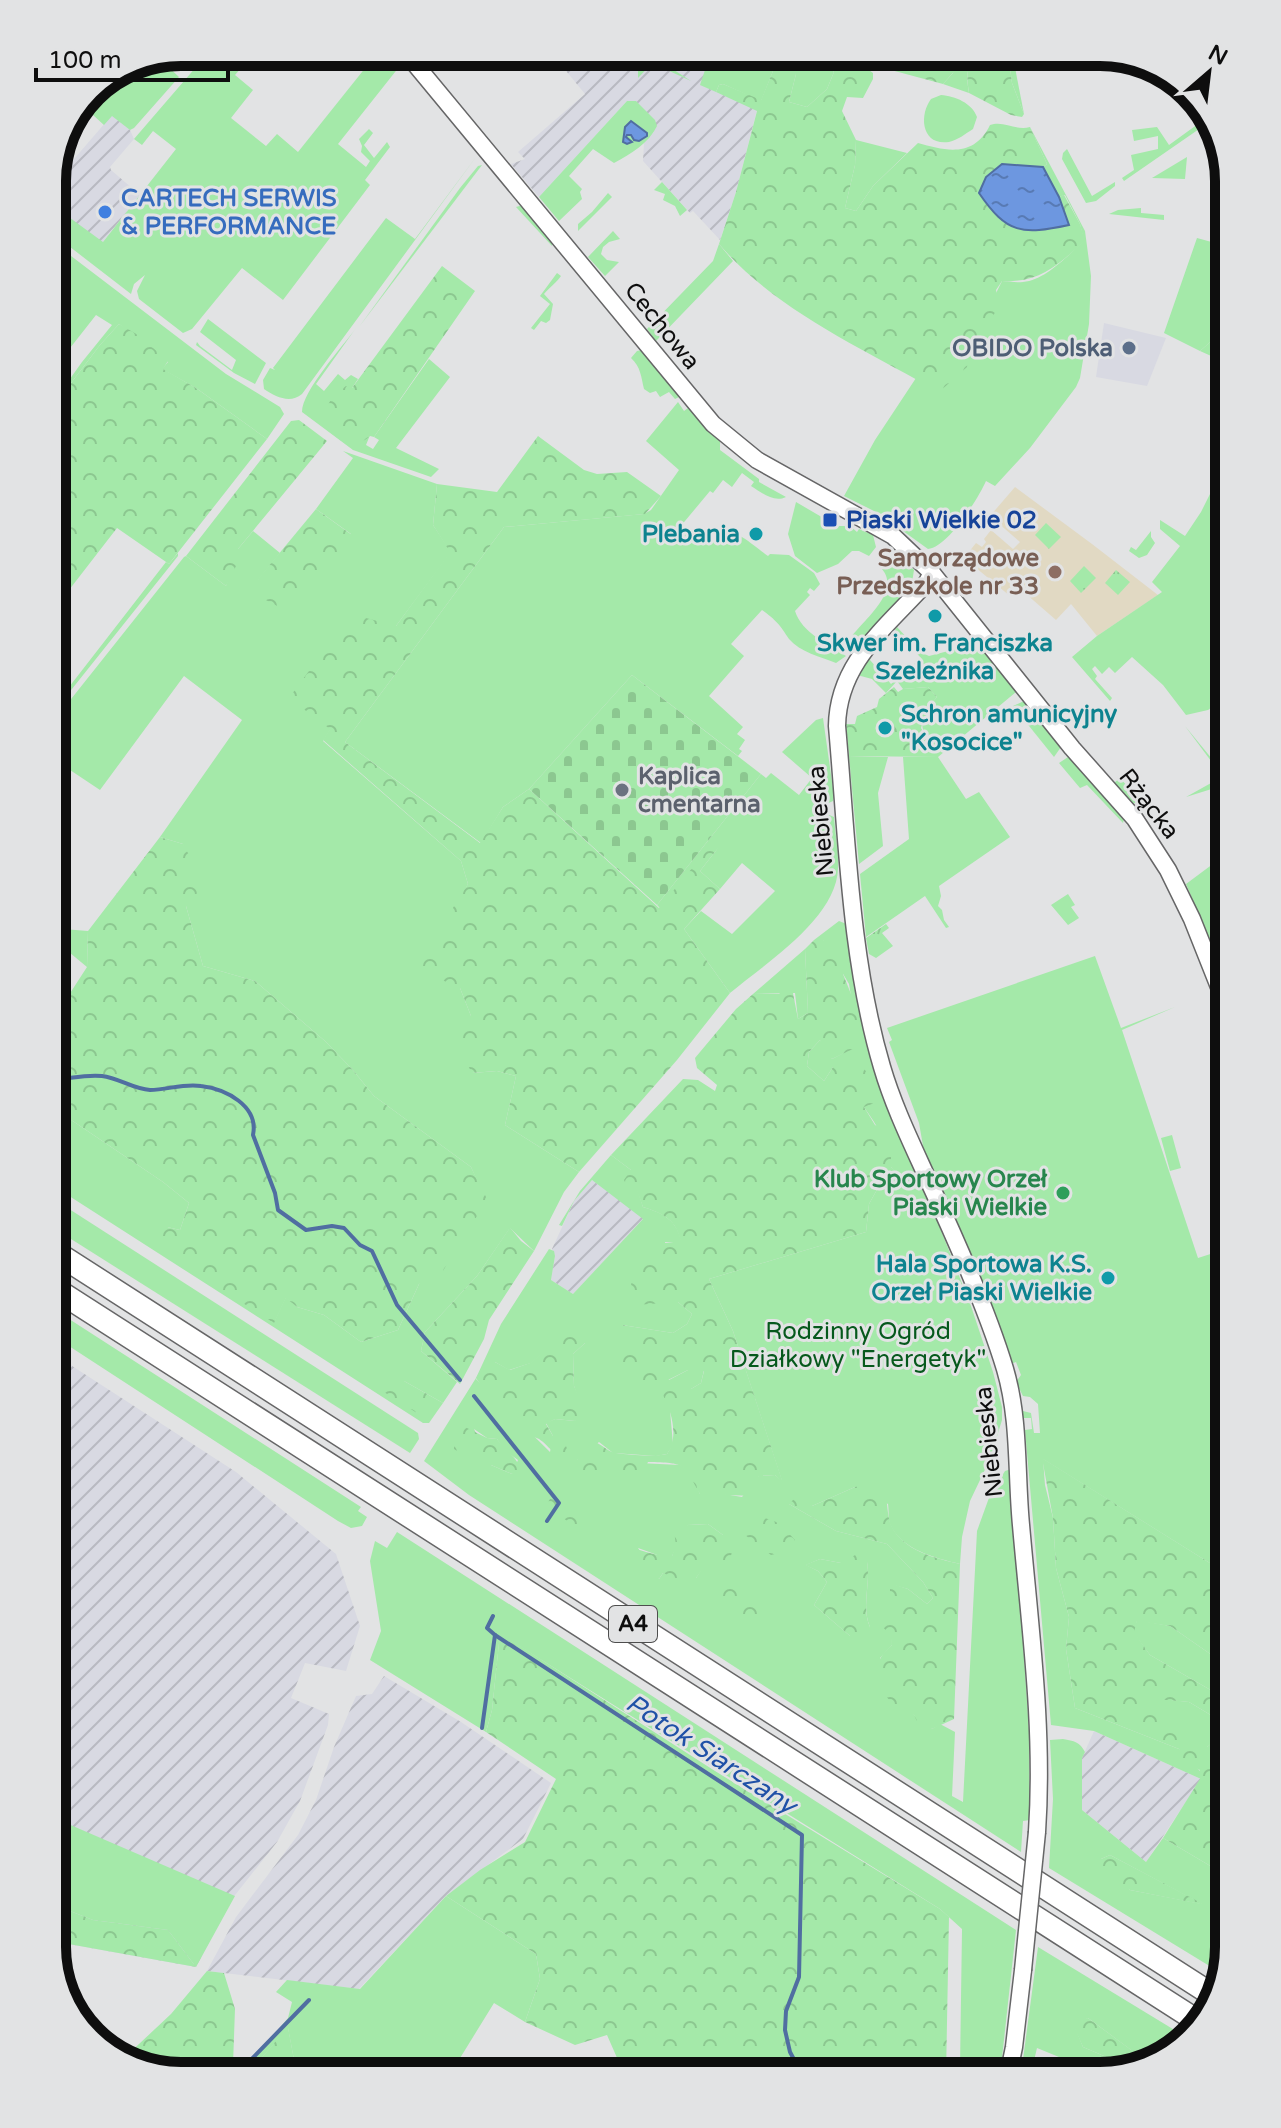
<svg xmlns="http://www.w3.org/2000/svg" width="1281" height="2128" font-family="'Varela Round',sans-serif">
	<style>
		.built { fill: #d8d9e2 }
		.industrial { fill: url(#industrial-furrows) }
		.education { fill: #e1d9c3 }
		.green { fill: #a4e9a9; fill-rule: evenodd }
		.forest { fill: url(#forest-crowns) }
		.cemetery { fill: url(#cemetery-stones) }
		.park { fill: url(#park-tufts) }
		.water { fill: url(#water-ripples); stroke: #506ea1; stroke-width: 2 }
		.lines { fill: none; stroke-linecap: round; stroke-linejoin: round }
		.stream { stroke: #506ea1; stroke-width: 4 }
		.minor-casing { stroke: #666667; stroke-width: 19 }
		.highway-casing { stroke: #666667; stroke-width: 25 }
		.minor { stroke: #fff; stroke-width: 16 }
		.highway { stroke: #fff; stroke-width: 22 }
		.minor-bridge-casing { stroke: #666667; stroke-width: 19; stroke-linecap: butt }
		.minor-bridge { stroke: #fff; stroke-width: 16 }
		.shop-dot { fill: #3f7fe0; stroke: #e2e3e4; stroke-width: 3 }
		.service-dot { fill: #5c6f8a; stroke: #e2e3e4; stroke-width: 3 }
		.transit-dot { fill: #1a4fb4; stroke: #e2e3e4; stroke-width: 3 }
		.culture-dot { fill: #0f9aa8; stroke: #e2e3e4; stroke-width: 3 }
		.education-dot { fill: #8d6e63; stroke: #e2e3e4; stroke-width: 3 }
		.worship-dot { fill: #6b7280; stroke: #e2e3e4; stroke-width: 3 }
		.leisure-dot { fill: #2e9e5b; stroke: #e2e3e4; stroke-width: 3 }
		.labels { text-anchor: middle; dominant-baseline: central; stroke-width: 6; stroke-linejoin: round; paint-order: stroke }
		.shield { fill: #e2e3e4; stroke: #4e4e4e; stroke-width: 2 }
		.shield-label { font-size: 22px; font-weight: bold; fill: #0e0e0e }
		.shop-label { font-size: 24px; font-weight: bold; fill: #366cbe; stroke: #e2e3e4; text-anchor: start }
		.street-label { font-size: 24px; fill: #0e0e0e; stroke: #e2e3e4 }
		.service-label { font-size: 24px; font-weight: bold; fill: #4e5e75; stroke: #e2e3e4; text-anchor: end }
		.transit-label { font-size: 24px; font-weight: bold; fill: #164399; stroke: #e2e3e4; text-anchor: start }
		.culture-label { font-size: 24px; font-weight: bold; fill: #0d838f; stroke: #e2e3e4; text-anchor: end }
		.education-label { font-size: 24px; font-weight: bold; fill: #785e54; stroke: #e2e3e4; text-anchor: end }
		.worship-label { font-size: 24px; font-weight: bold; fill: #5b616d; stroke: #e2e3e4; text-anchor: start }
		.leisure-label { font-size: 24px; font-weight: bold; fill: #27864d; stroke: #e2e3e4; text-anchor: end }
		.park-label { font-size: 24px; fill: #06591c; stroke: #e2e3e4 }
		.water-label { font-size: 26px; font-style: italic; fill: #2051a7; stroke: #e2e3e4 }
		.rim { fill: none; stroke: #0e0e0e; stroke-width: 10 }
	</style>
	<defs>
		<pattern id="industrial-furrows" width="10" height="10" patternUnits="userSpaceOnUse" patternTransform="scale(2)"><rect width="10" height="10" fill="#d8d9e2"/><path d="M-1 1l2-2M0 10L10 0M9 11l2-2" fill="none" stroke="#b8b9c1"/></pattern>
		<pattern id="forest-crowns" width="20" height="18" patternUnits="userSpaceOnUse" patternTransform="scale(2)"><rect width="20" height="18" fill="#a4e9a9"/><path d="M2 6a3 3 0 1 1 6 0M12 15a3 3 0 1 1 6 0" fill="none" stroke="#8cc790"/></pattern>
		<pattern id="cemetery-stones" width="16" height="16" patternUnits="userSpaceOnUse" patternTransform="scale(2)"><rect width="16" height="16" fill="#a4e9a9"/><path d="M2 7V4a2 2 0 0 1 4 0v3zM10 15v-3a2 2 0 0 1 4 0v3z" fill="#8cc790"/></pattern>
		<pattern id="park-tufts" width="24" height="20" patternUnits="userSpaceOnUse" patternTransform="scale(2)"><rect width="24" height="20" fill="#a4e9a9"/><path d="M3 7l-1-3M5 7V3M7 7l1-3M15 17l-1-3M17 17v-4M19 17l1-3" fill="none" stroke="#8cc790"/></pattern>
		<pattern id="water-ripples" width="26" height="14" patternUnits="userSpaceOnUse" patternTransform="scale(2)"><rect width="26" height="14" fill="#6d97e0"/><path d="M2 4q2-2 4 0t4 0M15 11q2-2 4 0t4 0" fill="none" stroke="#587ab4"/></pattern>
	</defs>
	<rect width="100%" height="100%" fill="#e2e3e4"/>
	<!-- built -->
	<polygon class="built" points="1104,323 1166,338 1147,386 1096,377"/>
	<!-- industrial -->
	<g class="industrial">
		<polygon points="571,52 711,52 701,85 757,110 736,192 720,240 693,211 690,213 643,161 644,143 654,132 627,101 539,197 511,164 525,159 518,152 585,94 562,66 575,54"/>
		<polygon points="112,115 130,130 134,139 110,167 111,170 140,195 102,243 52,205 52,173 63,149 74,159"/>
		<polygon points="592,1180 644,1218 573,1294 551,1280 555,1256 552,1249 574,1201"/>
		<polygon points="52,1353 236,1472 336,1554 360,1626 346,1671 305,1663 291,1698 329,1714 328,1725 300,1801 277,1842 232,1899 196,1967 52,1941"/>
		<polygon points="384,1676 461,1722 551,1783 523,1839 446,1896 359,1989 207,1971 236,1917 298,1835 316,1800 334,1747 356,1696 372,1694"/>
		<polygon points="1094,1731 1201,1779 1146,1862 1082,1810 1082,1758"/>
	</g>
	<!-- education -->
	<polygon class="education" points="1015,487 1092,544 1158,595 1097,636 1071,604 1056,620 1018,587 1010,596 964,558 976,543 982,547 986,542 984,539 991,530 1013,549 1020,542 990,516"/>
	<!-- green -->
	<g class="green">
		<path d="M209,52H246L251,57L235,75L253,90L231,118L266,146L277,134L298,152L378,52H395L403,62L338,144L366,167L370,161L361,152L362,146L359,139L369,129L373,133L364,145L374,158L387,142L390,147L365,180L370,185L283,300L242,268L192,329L183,333L139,299L137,291L145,275L134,284L131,294L61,240C56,229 59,224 66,215L103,242L176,149L153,131L142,145L134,139Z"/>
		<polygon points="638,52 652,52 650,59 670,68 676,52 680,52 674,70 691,81 665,69 663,70 653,62 638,78"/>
		<polygon points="711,52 818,52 834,72 827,89 807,107 789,102 796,74 773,71 761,101 723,84 719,85 716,92 700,85"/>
		<path d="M957,52H975V59C965,69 967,79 969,93L943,84L953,73Z"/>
		<polygon points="1008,52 1012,52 1024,114 1012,83"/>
		<polygon points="161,60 179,77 134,128 130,130 112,116 104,125 83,106 90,89"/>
		<path d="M941,95C955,96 972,103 977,117L973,129C965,134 958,140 949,142C921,146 919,115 931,99Z"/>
		<path d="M627,101H636L655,120L657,126C649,143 631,154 614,163L593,149L569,176L582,189L580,192L582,199L559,221L539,197Z"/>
		<polygon points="1209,116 1211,119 1202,127 1124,181 1122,178 1134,170 1131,155 1158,149 1158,136 1134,141 1132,130 1157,127 1169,145"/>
		<path d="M1030,127L1085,231L1091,276L1089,324L1080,378L1076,387L1030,448L995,486L986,481C978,499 948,547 928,549L878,513L844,496L875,440L916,378L939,391L970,346L1002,281C1009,281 1016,283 1023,282C1046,280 1068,255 1084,241L1080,224L1065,195L1059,197L1043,167L1047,164Z"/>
		<polygon points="856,140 907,153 873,186 856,211 845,208 855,165"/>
		<polygon points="1067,149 1092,196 1115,182 1115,186 1096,201 1086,203 1062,159 1063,153"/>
		<path d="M476,157L302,394C290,404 276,397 264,389L263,380L270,368L275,370L273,368L386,218L415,239Z"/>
		<polygon points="1187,157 1185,179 1152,178"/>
		<polygon points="482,165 359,327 460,188 478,166"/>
		<polygon points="662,182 687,210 680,216 675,206 663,200 665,194 654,190"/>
		<polygon points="608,193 612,197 578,231 578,224 592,212"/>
		<polygon points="523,205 552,241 552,246 516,207"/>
		<polygon points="1141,208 1141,213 1164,215 1164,220 1109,214 1118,210"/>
		<polygon points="613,231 620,239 609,242 603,247 601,254 607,260 619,262 605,276 588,257"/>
		<polygon points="1229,234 1229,317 1224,330 1200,351 1164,333 1197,238 1226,246"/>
		<polygon points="54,243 226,374 280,407 284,414 267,439 196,388 162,369 168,362 119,324 100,345 52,408 52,404 82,362 112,325 96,315 52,371 52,246"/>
		<polygon points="719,244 733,261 656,341 647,329 713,261"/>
		<path d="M557,273L561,276C557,282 549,288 544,294L553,304L550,320L546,323L541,321L534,330L531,328L550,304L540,296Z"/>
		<polygon points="208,319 266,363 255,384 234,373 196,345 197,342 200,346 232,370 236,360 200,332"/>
		<path d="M356,328L316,384L324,391L338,374L345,380L351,375L358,379L352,388L370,435L366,445L373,449L379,440L374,437L429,359L450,377L396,448L439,469L431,477L353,450L302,412C302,391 343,346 356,328Z"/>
		<path d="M642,350L679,397L675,399L669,392L660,397L656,391L650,393L644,389C641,377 641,367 631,358L637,351Z"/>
		<path d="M678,402L684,411L688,408L720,441V450L759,479V482L786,497C774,503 762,493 751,486L754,482L742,473L732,487L723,480L713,493L710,491L680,527L697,540L705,530L708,532C725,519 753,545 768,556L770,554L789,555L814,573L820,584L814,591L810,588L807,592L810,595L795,611C802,633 828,644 846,656L836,663C821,657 800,652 789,639C780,625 776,620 762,610L731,644L744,656L709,696L743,727L737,734L745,740L739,749L742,751L738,756L632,675L529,789L503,807L481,843L345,742L504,527L644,514L651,510L679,470L646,441Z"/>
		<polygon points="343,451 437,484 433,525 451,552 396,626 323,741 461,861 468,884 456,907 460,988 471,1016 472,1073 497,1071 516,1076 505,1125 579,1172 564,1192 534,1251 510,1228 477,1276 425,1332 421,1351 457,1382 443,1403 404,1381 417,1413 436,1413 429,1423 423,1423 52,1185 52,1107 163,1182 189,1203 180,1230 167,1227 274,1322 286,1297 297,1307 324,1315 361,1342 398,1330 419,1284 486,1200 471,1167 374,1096 352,1069 325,1041 255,981 203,966 186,906 183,844 160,837 242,720 184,676 100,790 52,758 52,723 184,557 186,556 226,586 238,549 253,531 280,553 258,580 351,534 316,509 353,458"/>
		<polygon points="1217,480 1229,490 1229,639 1227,641 1229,696 1208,710 1186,715 1163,685 1132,657 1115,673 1109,667 1102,674 1095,666 1092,669 1097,676 1095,679 1112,698 1110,701 1072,657 1097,636 1162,592 1152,582 1180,546 1160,529 1160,520 1185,536 1201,512"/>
		<polygon points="796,502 837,526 850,526 857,532 859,529 873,535 876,547 869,556 859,551 852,551 838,564 817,573 795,556 788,534"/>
		<polygon points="1151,531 1151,537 1155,543 1147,555 1139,558 1129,551 1131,547 1136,550"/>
		<polygon points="178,553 178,556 52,714 52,709 166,562 169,564"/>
		<path d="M896,556L902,557L914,570L911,589L857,652L852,650L849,643L852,636C866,618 903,589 880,567L887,559L891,561Z"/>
		<path d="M897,627L920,652L929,656L979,643L1016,692L938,757L966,799L979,792L1010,837L939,886L941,896L938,906L942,910L944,920L949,927L946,928L925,896L866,937L860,874L909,839L903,757H937C921,729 914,723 937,697L928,687L903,689L897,681L886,693L872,679L857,675L872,654L870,660L891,684L921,658L895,630Z"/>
		<polygon points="1024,701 1061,747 1054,757 1013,706"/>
		<path d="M823,718L834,796L833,801L822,806L812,819L817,824L827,814L834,817C835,834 839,851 838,868C837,918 766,963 730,993L684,929L701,911L732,934L775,891L742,863L720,889L700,871L718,848L660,908L657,905L761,774L766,778L771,773L799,795L812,778L782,752L816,720Z"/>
		<polygon points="1185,726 1217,765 1222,778 1218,787 1186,797 1220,778 1214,765"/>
		<polygon points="849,756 888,757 878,793 883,846 859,864"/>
		<polygon points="1068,757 1124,819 1123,823 1087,785 1080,788 1059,763"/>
		<polygon points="1120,778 1144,805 1154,804 1154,807 1141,810 1135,808 1141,803 1139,800 1132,805 1114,783"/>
		<polygon points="1229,852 1229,985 1186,884"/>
		<polygon points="1068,894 1075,905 1071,907 1079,918 1068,925 1051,905"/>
		<polygon points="52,917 63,929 88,931 87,967 52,938"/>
		<path d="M839,921L849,925L925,1190L971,1306L993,1372L1002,1407V1420L990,1459L970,1501L962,1537L960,1564C936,1558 901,1550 890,1524C888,1519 889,1510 888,1504L855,1487L812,1506L789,1504L836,1531L887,1544L923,1582L933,1598L927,1604L908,1589L890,1584L892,1645L880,1658L914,1715L932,1729L940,1724L955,1732L952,1796L963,1802L977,1531L990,1495L1005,1471L1011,1469L1029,1730L1030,1820L1023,1821L1021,1852L469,1495L424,1461L476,1378L501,1324L549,1249L554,1251L555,1256L551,1280L573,1294L643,1219L592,1180L574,1201L562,1226L559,1225L580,1191L611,1155L631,1170L643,1207C665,1214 677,1220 682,1244L665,1242L678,1302L692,1314L687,1324L673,1333L622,1325L669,1380L688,1370H704L701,1383L691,1389L670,1410L673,1445L667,1454L656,1456L613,1453L599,1442L577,1460L680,1465L690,1471L700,1494L718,1493L742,1497L759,1476L775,1475L782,1481L733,1331L709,1279L866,1232L869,1204L879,1186L889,1185L896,1172L891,1167C891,1135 852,1092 833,1067L824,1081L807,1066L809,1052L820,1040L832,1059L859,1045L849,984L823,940H814ZM541,1339L585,1343L573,1354L574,1386L579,1401L575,1421L555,1419L546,1423L553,1436L550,1452L476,1379L495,1349V1362L509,1370L531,1363L541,1355ZM474,1429L487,1438L497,1439L505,1451L518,1460L512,1474L491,1465ZM708,1524L723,1535L696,1578L663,1573L659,1579L638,1548L663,1557L672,1556L688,1525ZM820,1559L841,1563L867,1562C871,1584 861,1606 870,1627L850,1636L814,1605L827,1582L818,1571L806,1565Z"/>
		<polygon points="805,949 808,1013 798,1019 795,993 753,994"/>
		<polygon points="1095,956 1121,1028 1175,1007 1122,1030 1198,1258 1229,1248 1229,1575 1043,1459 1045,1485 1053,1518 1056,1568 1069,1617 1066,1649 1075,1708 1179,1749 1200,1771 1201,1779 1094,1731 1051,1725 1025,1430 1032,1429 1031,1418 1023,1418 1023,1411 1031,1413 1034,1433 1040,1433 1038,1404 1030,1397 1023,1396 1016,1382 1021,1375 1016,1362 1011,1364 953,1213 925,1157 919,1123 889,1042 892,1040 887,1028"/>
		<polygon points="52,1198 418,1433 419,1439 410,1453 52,1227"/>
		<polygon points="52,1308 361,1507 358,1511 367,1517 362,1526 351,1528 338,1521 52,1335"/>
		<polygon points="397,1532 1016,1930 1000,2076 963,2076 960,2068 962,1929 940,1909 500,1634 492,1710 486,1732 370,1660 381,1631 370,1561 375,1541 387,1548"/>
		<polygon points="1137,1620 1170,1626 1229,1667 1229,1734 1225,1733 1207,1747 1189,1747 1153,1698 1189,1702 1214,1717 1221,1696 1150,1655 1133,1632"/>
		<path d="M1063,1739C1074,1741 1080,1742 1085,1752L1082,1758V1810L1146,1862L1163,1838L1229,1877V1948L1221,1973L1049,1868L1053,1799L1050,1740ZM1110,1855L1202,1904L1130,1890L1101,1859Z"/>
		<polygon points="52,1817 235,1896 196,1967 168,1930 93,1920 52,1904"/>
		<polygon points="446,1896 536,1954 540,1979 525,2022 494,2003 449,2076 423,2076 401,2070 398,2076 297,2076 288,2028 250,2071 247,2067 288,2018 292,2002 276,1992 287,1980 360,1989"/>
		<polygon points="1038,1947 1186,2037 1157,2063 1150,2064 1088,2018 1074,2025 1083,2047 1111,2059 1116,2072 1103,2075 1037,2048 1032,2069 1022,2067"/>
	</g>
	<!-- forest -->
	<g class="forest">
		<path d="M818,52H829L836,61L859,63L873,73V79L863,98L847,97L842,111L856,140L855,165L845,208L856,211L873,186L918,143C946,151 974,158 990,125C1004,120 1015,131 1030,127L1047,164L1043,167L1002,164L1069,225L1059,197L1064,195L1080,224L1085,241C1057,265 1041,283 1002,281L996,290L999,304L981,341L970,346L967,367L939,392C864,349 776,311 719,244L736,192L757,111L716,92L719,85L723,84L761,100L773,71L789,63L796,74L789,102L807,107L827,89L834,72Z"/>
		<polygon points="876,52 957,52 960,65 943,84 876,66"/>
		<path d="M975,52H1008L1012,83L1024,114L1022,117L1011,115L969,93C967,79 965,69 975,59Z"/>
		<path d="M442,266L475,291L374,437L370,436C349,453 344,442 325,428C323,406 329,400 346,386L352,388Z"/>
		<polygon points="1229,317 1229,364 1200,351 1224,330"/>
		<polygon points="119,324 138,335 168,361 163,369 196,388 267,439 169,564 117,528 52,612 52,408 100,345"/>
		<polygon points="299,420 327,441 238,549 239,560 226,586 186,556 291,421"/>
		<polygon points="538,436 584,470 597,474 627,472 661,496 645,514 504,527 345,742 480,843 503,807 529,789 659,908 713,843 718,848 700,871 720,889 684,929 730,993 677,1060 579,1172 505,1125 516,1076 497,1071 472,1073 452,1036 471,1016 460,988 415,968 468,884 461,861 323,740 330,729 289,698 351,614 396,626 450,552 433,525 437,484 497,492"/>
		<polygon points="316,509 352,535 299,603 283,609 262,598 258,579"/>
		<polygon points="894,687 898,692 903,689 928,687 937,697 926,710 921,728 938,757 849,756 846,724 855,724 857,716 877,707 879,699"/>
		<polygon points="160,837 183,844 205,884 186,906 203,966 255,981 325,1041 352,1069 374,1096 471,1167 487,1199 521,1241 534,1251 489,1320 484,1339 460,1384 421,1351 425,1332 477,1276 509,1229 487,1200 441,1274 419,1284 398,1330 361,1342 324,1315 297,1307 286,1298 274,1323 154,1246 160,1230 167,1227 180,1230 189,1203 163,1182 52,1107 52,1021 87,967 88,931"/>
		<path d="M814,940H823L838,947L844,957L843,974L859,1014V1046L832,1059L823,1051L820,1040L809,1052L807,1066L824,1081L833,1067L849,1059C865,1066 880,1083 877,1102L864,1107L875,1125L883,1129L891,1157V1167L897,1172L910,1167L920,1193C906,1198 898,1196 889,1185L879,1186L869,1204L866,1232L709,1279L733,1331L783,1483L775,1475L759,1476L754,1496L700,1494C683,1463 686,1463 648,1462L642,1475L630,1480L578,1475L577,1460L587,1440C602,1442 605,1451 616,1453C630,1455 653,1457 667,1454C679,1437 672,1413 663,1395L671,1385L691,1389L701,1383L704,1371L688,1370L646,1391L616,1355L622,1325L673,1333L687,1324L692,1314L678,1302L635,1305C626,1282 634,1264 646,1243H681C677,1220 664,1214 643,1207L637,1191L628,1188L624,1180L631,1170L611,1155L683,1079L698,1080L715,1091L717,1085L697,1068L695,1058L736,1009L753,994H779L791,983L798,1019L808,1013L805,949Z"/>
		<path d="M577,1326L585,1333V1343L573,1354L574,1386L585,1410L575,1421L555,1419L546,1424L553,1436L564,1441L570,1456C553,1458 551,1447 539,1439C535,1437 531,1437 527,1435C505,1421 491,1399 476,1378L495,1347V1362L510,1370L530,1363L540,1355L541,1339L557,1330Z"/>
		<polygon points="390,1380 404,1381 443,1403 436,1413 417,1413 384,1392"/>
		<path d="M465,1427L487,1438L497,1439C505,1450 517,1457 521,1470L512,1474L491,1465L484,1468L454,1449L455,1431Z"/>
		<polygon points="1042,1458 1229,1575 1229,1667 1170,1626 1137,1621 1134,1632 1150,1655 1221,1696 1228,1709 1214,1717 1189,1702 1155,1699 1191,1729 1190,1747 1207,1747 1225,1732 1229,1734 1229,1877 1163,1838 1200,1779 1200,1770 1182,1762 1179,1749 1075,1708 1066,1649 1069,1617 1056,1568 1053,1518"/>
		<path d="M868,1484L885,1493C888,1503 887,1516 891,1525C903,1551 935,1558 960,1564L954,1719L932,1729L919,1725L914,1715C891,1708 871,1686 880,1660C881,1655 888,1649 892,1645L890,1633L878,1624L882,1613L890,1607V1583L908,1589L927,1604L933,1598L923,1582L887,1544L836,1531L789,1504L797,1496L812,1506L855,1487Z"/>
		<path d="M555,1492C572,1493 581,1506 586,1521L583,1531L555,1513L548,1502Z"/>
		<polygon points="765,1518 779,1523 795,1540 787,1551 771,1555 745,1535 750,1519"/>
		<path d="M708,1524L723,1535L732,1552L729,1563H707L696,1578L681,1580L663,1573L659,1579L619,1554L623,1547C640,1548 655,1557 672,1556L676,1545L674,1531L688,1525Z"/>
		<path d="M857,1554L867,1562C871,1584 861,1606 870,1627L865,1642L850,1636L814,1605L827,1582L818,1571L805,1565L820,1559L841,1563Z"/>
		<path d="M725,1578L741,1585L749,1598L770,1606V1621C742,1636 728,1623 716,1597Z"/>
		<polygon points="500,1633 715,1771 940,1909 949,1917 946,2076 625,2076 607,2035 575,2045 525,2022 540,1979 536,1954 446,1896 480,1870 525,1842 556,1779 486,1732 492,1710"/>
		<polygon points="1110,1855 1205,1905 1130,1890 1094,1867 1101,1859"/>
		<polygon points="52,1904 93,1920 168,1930 196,1967 52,1941"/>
		<polygon points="207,1971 224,1973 235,2009 233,2065 247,2067 251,2070 288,2027 297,2076 173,2076 123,2059 171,2014"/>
		<polygon points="1088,2018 1149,2063 1150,2064 1116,2072 1111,2059 1083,2047 1073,2025 1077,2020"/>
	</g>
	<!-- cemetery -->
	<polygon class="cemetery" points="632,675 761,774 657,905 529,789"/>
	<!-- park -->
	<g class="park">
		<polygon points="1046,523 1061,537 1049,549 1035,535"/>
		<polygon points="1084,566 1096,578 1081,593 1070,581"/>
		<polygon points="1116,570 1130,582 1118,595 1105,583"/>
		<polygon points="886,924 889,928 882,933 893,946 876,958 869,954 866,938"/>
		<polygon points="1172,1135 1181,1168 1170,1171 1161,1138"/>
	</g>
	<!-- water -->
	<g class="water">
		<polygon points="631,121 647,133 647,136 639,141 634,140 631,135 627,135 626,137 632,142 627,144 623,142 625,127"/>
		<path d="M1002,164L1043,167L1059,197L1069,225C1022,235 1007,234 979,193L986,177Z"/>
	</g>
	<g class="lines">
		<!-- stream -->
		<g class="stream">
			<path d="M52,1080C69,1079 86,1074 102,1076C119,1078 133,1089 150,1090C167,1090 184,1083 201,1086C226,1089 259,1106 253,1135L275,1193L278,1210L306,1230L332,1226L344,1228L360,1245L372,1251L397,1305L460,1380"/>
			<polyline points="474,1396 559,1503 547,1521"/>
			<polyline points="493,1616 487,1628 495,1635 802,1835 799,1977 786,2011 785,2030 790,2052 803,2076"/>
			<polyline points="482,1728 495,1635"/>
			<polyline points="229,2076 240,2071 309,2000"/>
		</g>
		<defs>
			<g id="minor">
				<polyline points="405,52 713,424 757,460 893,536 932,573 1072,748 1135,819 1168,870 1192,919 1229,1012"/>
				<path d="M932,573L927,582C887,627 838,662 837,726C847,838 850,959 882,1067C894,1108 913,1146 930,1184C957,1242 987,1309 1005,1369C1020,1420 1016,1473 1021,1525C1030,1628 1044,1729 1037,1832"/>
				<polyline points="1008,2076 1014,2047 1023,1970"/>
			</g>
			<g id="highway">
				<polyline points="52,1250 1214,1996"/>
				<polyline points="52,1287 1202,2024"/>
			</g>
		</defs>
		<!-- minor casing -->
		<use href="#minor" class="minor-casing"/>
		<!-- highway casing -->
		<use href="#highway" class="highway-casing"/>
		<!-- minor -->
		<use href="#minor" class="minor"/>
		<!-- highway -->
		<use href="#highway" class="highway"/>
		<defs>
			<polyline id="minor-bridge" points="1023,1970 1037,1832"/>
		</defs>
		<!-- minor-bridge casing -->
		<use href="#minor-bridge" class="minor-bridge-casing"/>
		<!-- minor-bridge -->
		<use href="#minor-bridge" class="minor-bridge"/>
	</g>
	<!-- markers -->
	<circle class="shop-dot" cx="105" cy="212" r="8"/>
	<circle class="service-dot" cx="1129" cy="348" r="8"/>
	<rect class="transit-dot" x="822" y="512" width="16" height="16" rx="4"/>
	<g class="culture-dot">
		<circle cx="756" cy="534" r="8"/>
		<circle cx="935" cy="616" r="8"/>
		<circle cx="885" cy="728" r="8"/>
		<circle cx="1108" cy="1278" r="8"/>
	</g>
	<circle class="education-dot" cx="1055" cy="572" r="8"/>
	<circle class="worship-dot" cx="622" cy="790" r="8"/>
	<circle class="leisure-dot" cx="1063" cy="1193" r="8"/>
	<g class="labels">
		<!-- shield labels -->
		<rect class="shield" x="609" y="1606" width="48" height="36" rx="6"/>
		<g class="shield-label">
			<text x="633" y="1624">A4</text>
		</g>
		<!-- shop labels -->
		<g class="shop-label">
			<text x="121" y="198">CARTECH SERWIS<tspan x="121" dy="28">&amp; PERFORMANCE</tspan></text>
		</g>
		<!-- street labels -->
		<g class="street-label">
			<text transform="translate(662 326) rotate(51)">Cechowa</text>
			<text transform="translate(1149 804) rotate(52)">Rżącka</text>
			<text transform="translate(821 821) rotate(-95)">Niebieska</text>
			<text transform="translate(989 1442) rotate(-96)">Niebieska</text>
		</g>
		<!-- service labels -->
		<g class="service-label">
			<text x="1113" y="348">OBIDO Polska</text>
		</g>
		<!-- transit labels -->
		<g class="transit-label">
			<text x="846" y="520">Piaski Wielkie 02</text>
		</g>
		<!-- culture labels -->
		<g class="culture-label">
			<text x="740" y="534">Plebania</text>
			<text x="935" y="643" text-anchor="middle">Skwer im. Franciszka<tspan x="935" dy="28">Szeleźnika</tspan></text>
			<text x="901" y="714" text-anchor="start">Schron amunicyjny<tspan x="901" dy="28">"Kosocice"</tspan></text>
			<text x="1092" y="1264">Hala Sportowa K.S.<tspan x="1092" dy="28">Orzeł Piaski Wielkie</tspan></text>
		</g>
		<!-- education labels -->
		<g class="education-label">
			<text x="1039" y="558">Samorządowe<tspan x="1039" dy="28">Przedszkole nr 33</tspan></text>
		</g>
		<!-- worship labels -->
		<g class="worship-label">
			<text x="638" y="776">Kaplica<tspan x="638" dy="28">cmentarna</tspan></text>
		</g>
		<!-- leisure labels -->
		<g class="leisure-label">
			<text x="1047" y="1179">Klub Sportowy Orzeł<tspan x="1047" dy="28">Piaski Wielkie</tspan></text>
		</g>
		<!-- park labels -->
		<g class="park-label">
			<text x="858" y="1331">Rodzinny Ogród<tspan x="858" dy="28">Działkowy "Energetyk"</tspan></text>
		</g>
		<!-- water labels -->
		<g class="water-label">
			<text transform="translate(711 1754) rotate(33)">Potok Siarczany</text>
		</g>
	</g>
	<!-- crop -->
	<path d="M0 0H1281V2128H0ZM181 66H1100A115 115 0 0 1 1215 181V1947A115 115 0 0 1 1100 2062H181A115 115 0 0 1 66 1947V181A115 115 0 0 1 181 66Z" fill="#e2e3e4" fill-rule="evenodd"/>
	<path class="rim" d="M181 66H1100A115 115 0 0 1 1215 181V1947A115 115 0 0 1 1100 2062H181A115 115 0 0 1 66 1947V181A115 115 0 0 1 181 66Z"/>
	<!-- north arrow -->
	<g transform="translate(1209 72) rotate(28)" stroke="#e2e3e4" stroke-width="6" paint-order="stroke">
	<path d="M0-6L14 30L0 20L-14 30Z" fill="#0e0e0e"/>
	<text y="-12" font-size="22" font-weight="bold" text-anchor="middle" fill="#0e0e0e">N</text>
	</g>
	<!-- scale -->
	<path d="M36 68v12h192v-12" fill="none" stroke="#0e0e0e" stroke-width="4"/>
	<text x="48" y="68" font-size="24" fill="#0e0e0e" stroke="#e2e3e4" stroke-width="6" paint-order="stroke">100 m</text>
</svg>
